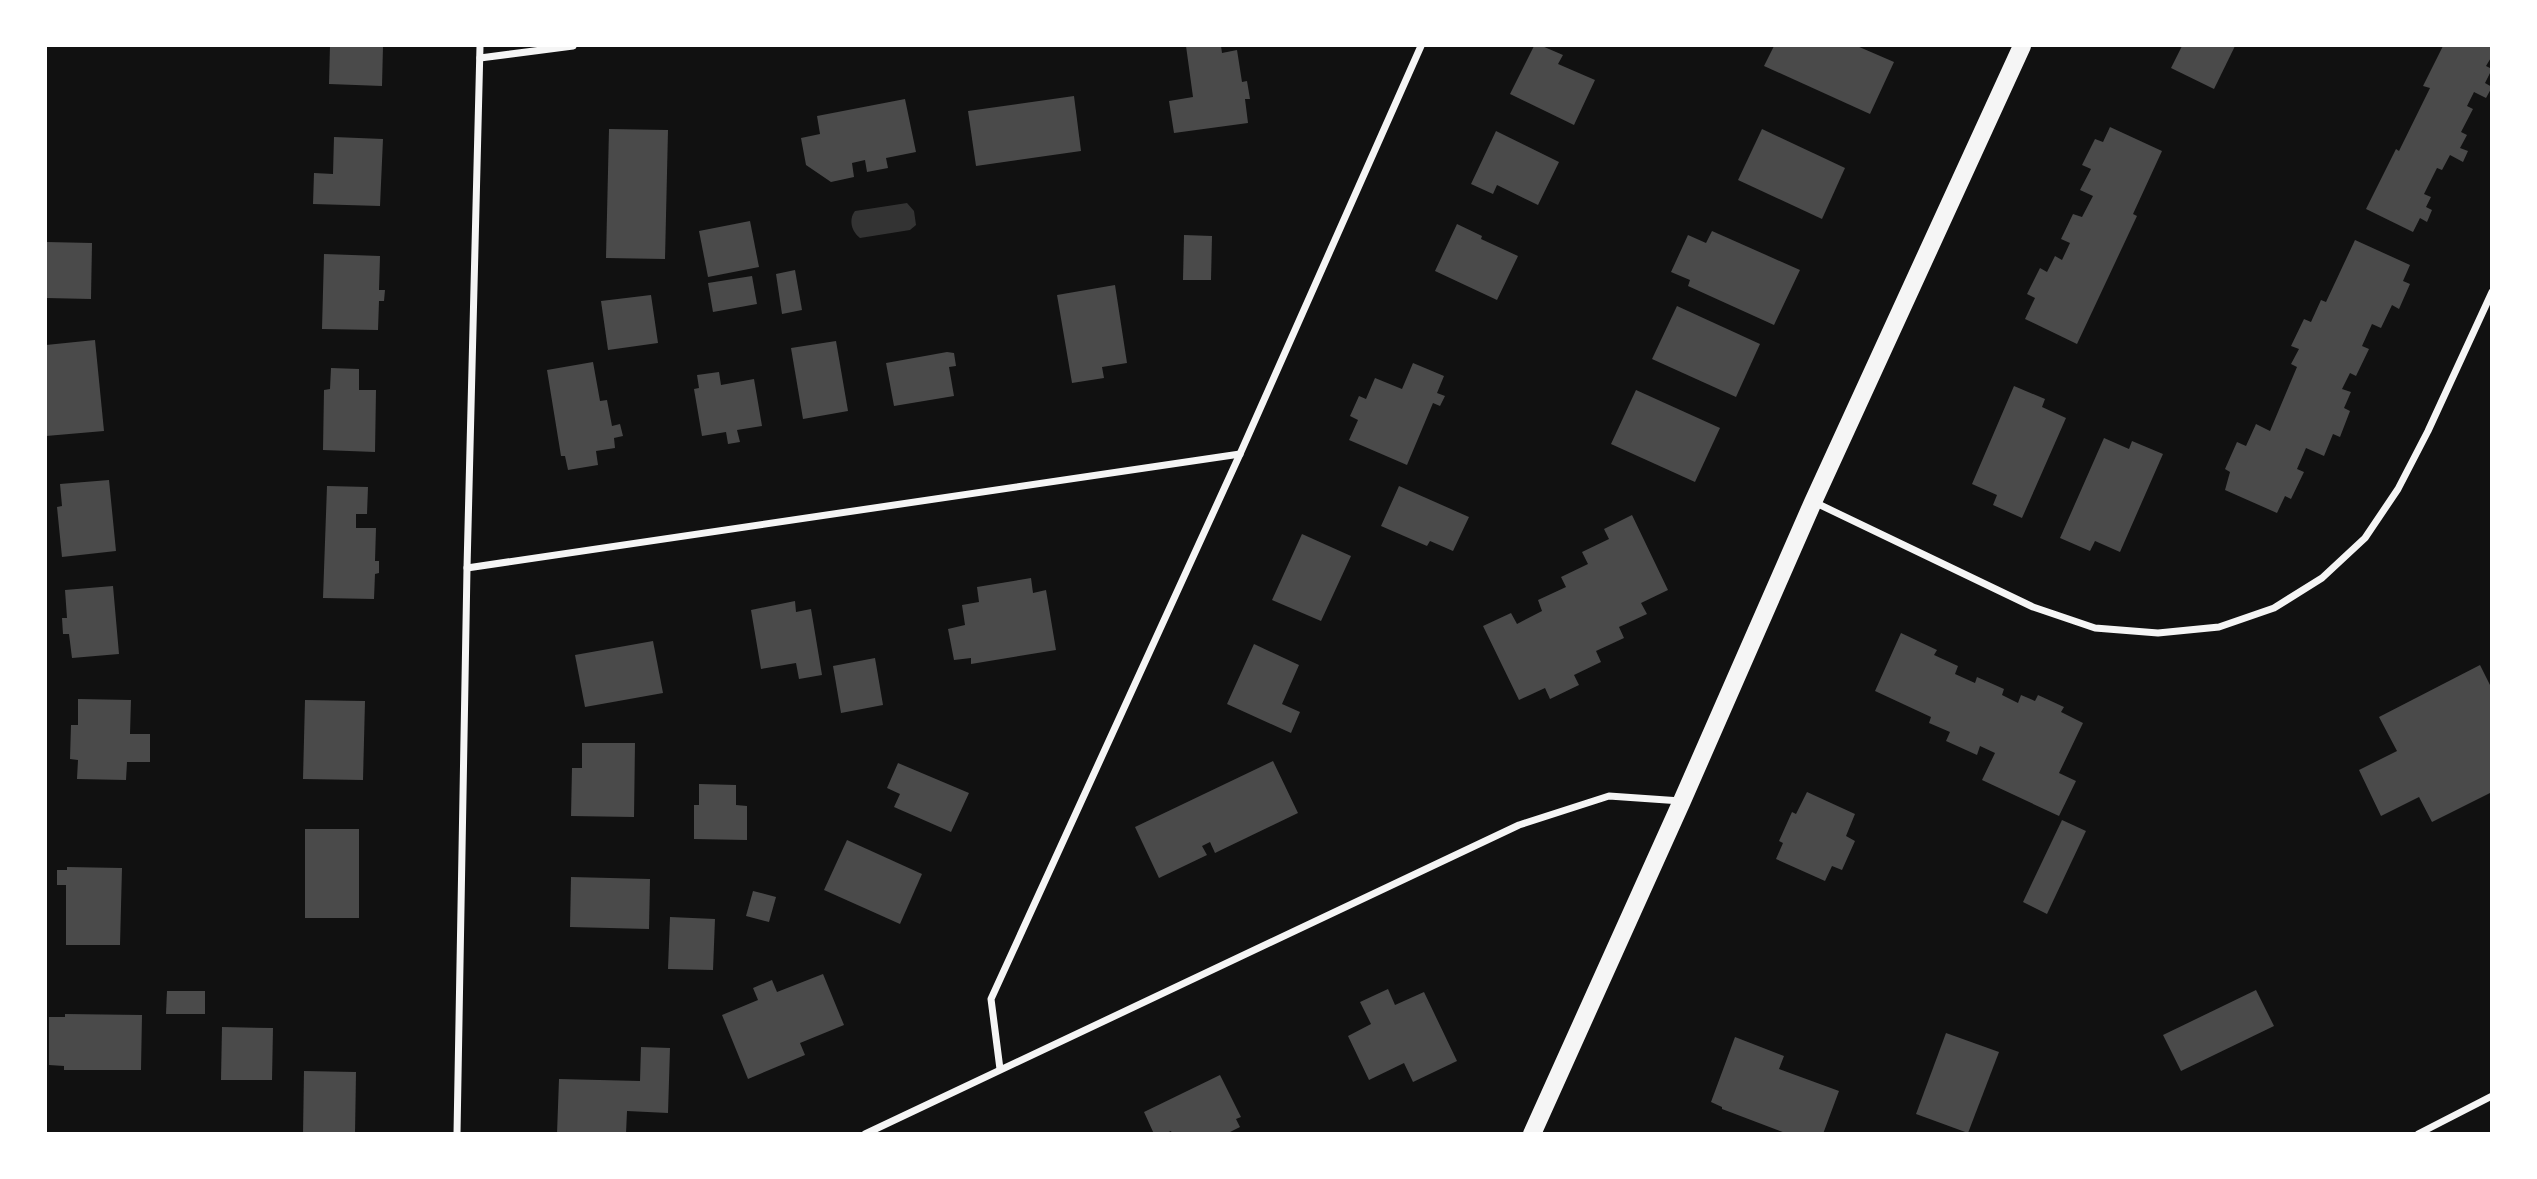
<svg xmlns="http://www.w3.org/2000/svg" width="2537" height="1179" font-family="Inter,sans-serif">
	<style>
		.water { fill: #333 }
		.building { fill: #4a4a4a }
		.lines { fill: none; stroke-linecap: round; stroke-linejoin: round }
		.minor { stroke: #f5f5f5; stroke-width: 7 }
		.primary { stroke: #f5f5f5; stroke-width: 18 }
	</style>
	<rect width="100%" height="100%" fill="#111"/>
	<!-- water -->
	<path class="water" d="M907,203L914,211L916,225L910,230L860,238C852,232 848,220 855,211Z"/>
	<!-- building -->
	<g class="building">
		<polygon points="330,46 383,46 382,86 329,84"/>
		<polygon points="1186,46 1221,46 1222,53 1237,50 1242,82 1247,81 1250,99 1245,99 1248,123 1174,133 1169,101 1193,97"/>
		<polygon points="1534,46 1542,46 1563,55 1558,64 1595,80 1574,125 1510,94"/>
		<polygon points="1774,46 1857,46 1894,62 1870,114 1764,66"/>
		<polygon points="2182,46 2235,46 2214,89 2171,68"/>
		<polygon points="2443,46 2492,46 2492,56 2486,66 2492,69 2485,83 2492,87 2486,98 2474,92 2467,106 2473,109 2461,132 2467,135 2460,148 2468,151 2463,162 2450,155 2442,170 2437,168 2424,194 2431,197 2426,207 2432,210 2427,222 2420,218 2413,232 2366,209 2396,149 2399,151 2430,88 2423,86"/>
		<polygon points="1074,96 1081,151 976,166 968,111"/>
		<polygon points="905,99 916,152 886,158 888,168 867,172 865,160 852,163 854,177 831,182 806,165 801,138 820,134 817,116"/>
		<polygon points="2110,127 2162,151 2133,214 2137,216 2077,344 2025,319 2035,298 2027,294 2040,268 2047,272 2055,256 2062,260 2070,243 2061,239 2073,214 2082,217 2093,196 2080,190 2091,169 2082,165 2095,139 2103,142"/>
		<polygon points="609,129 668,130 665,259 606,258"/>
		<polygon points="1762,129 1845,168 1822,219 1738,180"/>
		<polygon points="1496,131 1559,162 1538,205 1497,185 1493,194 1471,184"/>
		<polygon points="334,137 383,139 380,206 313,204 314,173 333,174"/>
		<polygon points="750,221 759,267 708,277 699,231"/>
		<polygon points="1457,224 1482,236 1481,239 1518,256 1497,300 1435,271"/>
		<polygon points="1712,231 1800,270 1774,325 1688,286 1690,280 1671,272 1688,235 1706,243"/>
		<polygon points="1184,235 1212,236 1211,280 1183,280"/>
		<polygon points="2355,240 2410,265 2403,281 2410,284 2399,309 2392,305 2381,328 2372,324 2362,346 2369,349 2356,376 2350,373 2342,389 2351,392 2344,408 2350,411 2340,437 2333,434 2324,456 2306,448 2297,469 2304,472 2291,499 2285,496 2277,513 2225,490 2230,472 2225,469 2237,442 2246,446 2256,424 2270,431 2297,367 2291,364 2299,349 2291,346 2304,319 2311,322 2321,300 2326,302"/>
		<polygon points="46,242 92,243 91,299 46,298"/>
		<polygon points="324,254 380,256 379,290 385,290 384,301 379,301 378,330 322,329"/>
		<polygon points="795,270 802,310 782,314 776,274"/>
		<polygon points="752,276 757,304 713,312 708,283"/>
		<polygon points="1115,285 1127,363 1102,367 1104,378 1072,383 1057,295"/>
		<polygon points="651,295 658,343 608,350 601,301"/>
		<polygon points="1677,306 1760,344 1736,397 1652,359"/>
		<polygon points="95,340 104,431 46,436 46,345"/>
		<polygon points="836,341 848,411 803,419 791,348"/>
		<polygon points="947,352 954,353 956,366 949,367 954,396 894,406 886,363"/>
		<polygon points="593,362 600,401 607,400 612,426 620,424 623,436 614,438 615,448 596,451 598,465 568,470 565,456 561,456 547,370"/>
		<polygon points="1413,363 1444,376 1437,393 1445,396 1440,406 1433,403 1407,465 1349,440 1358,420 1350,416 1359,396 1366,399 1375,378 1402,389"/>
		<polygon points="331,368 359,369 359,390 376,390 375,452 323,450 324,390 330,389"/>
		<polygon points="719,372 721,385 754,379 762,426 737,430 740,442 728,444 726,432 702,436 694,389 699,388 697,375"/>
		<polygon points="2014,386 2045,399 2042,407 2066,418 2022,518 1993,505 1997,495 1972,484"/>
		<polygon points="1636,390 1720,428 1695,482 1611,444"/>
		<polygon points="2104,438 2129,449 2132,441 2163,454 2120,552 2095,541 2090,551 2060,538"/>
		<polygon points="109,480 116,551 62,557 57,507 62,506 60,484"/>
		<polygon points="327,486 368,487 367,514 356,514 356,528 376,528 375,561 379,561 379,573 375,574 374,599 323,598"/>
		<polygon points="1399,486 1469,517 1453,551 1430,541 1427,546 1381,526"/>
		<polygon points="1632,515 1668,590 1641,603 1647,614 1619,627 1624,638 1596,651 1601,662 1574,675 1579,685 1550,699 1545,688 1519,700 1483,626 1511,613 1517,624 1542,611 1538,600 1566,587 1561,577 1588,564 1582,552 1609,539 1604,529"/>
		<polygon points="1302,534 1351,556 1321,621 1272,600"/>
		<polygon points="1031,578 1033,593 1046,590 1056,650 971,664 971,658 954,660 948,629 965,625 962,605 979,602 977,587"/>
		<polygon points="113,586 119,654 72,658 69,634 63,634 62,618 67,618 65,590"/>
		<polygon points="795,601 796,612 811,609 822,675 799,679 796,663 761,669 751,610"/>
		<polygon points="1901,633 1937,650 1934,655 1958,666 1955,674 1975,683 1977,677 2004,689 2002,695 2018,703 2021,695 2035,701 2038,695 2064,707 2061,712 2083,723 2059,773 2076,781 2059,816 1982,780 1995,753 1980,746 1977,755 1946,741 1950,732 1929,723 1931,717 1875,691"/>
		<polygon points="653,641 663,693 585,707 575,655"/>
		<polygon points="1254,644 1299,665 1282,704 1300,712 1291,733 1227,704"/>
		<polygon points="875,658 883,705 841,713 833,666"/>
		<polygon points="2480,665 2492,689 2492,792 2432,822 2419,797 2381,816 2359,770 2397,751 2379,717"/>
		<polygon points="78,699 131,700 130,734 150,734 150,762 127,762 126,780 77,779 78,760 70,759 71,725 78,725"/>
		<polygon points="305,700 365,701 363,780 303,779"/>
		<polygon points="582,743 635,743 634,817 571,816 572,768 582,768"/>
		<polygon points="1273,761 1298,813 1215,853 1210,842 1202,846 1207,855 1159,878 1135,827"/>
		<polygon points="898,763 969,793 951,832 894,807 900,794 887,788"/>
		<polygon points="699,784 736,785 736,805 747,806 747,840 694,839 694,805 699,805"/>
		<polygon points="1807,792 1855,814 1846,836 1855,841 1842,870 1832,866 1825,881 1776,859 1783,843 1779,841 1792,812 1796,814"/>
		<polygon points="2062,820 2086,831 2047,914 2023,902"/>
		<rect x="305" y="829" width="54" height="89"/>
		<polygon points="847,840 922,874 900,924 824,890"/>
		<polygon points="67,867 122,868 120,945 66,945 66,885 57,885 57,870 67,870"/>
		<polygon points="571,877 650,879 649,929 570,927"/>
		<polygon points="753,891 776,897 769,922 746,916"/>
		<polygon points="670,917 715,919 713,970 668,969"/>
		<polygon points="823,974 844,1025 800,1043 805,1055 748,1079 722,1015 758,1000 753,988 772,980 777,992"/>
		<polygon points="1388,989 1395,1005 1424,992 1457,1061 1413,1082 1404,1063 1369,1080 1348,1036 1371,1024 1360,1002"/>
		<polygon points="2256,990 2274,1026 2181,1071 2163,1035"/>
		<polygon points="167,991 205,991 205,1014 166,1014"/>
		<polygon points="65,1014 142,1015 141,1070 64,1070 64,1066 49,1065 49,1017 65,1017"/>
		<polygon points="222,1027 273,1028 272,1080 221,1080"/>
		<polygon points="1946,1033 1999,1052 1968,1133 1916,1114"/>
		<polygon points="1735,1037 1784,1056 1779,1069 1839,1091 1823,1134 1788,1134 1722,1109 1722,1107 1711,1102"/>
		<polygon points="641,1047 670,1048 668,1113 627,1111 626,1134 557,1134 559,1079 640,1081"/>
		<polygon points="304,1071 356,1072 355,1134 303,1134"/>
		<polygon points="1220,1075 1241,1117 1236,1119 1240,1127 1226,1134 1172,1134 1171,1131 1164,1134 1154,1134 1144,1112"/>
	</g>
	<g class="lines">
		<!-- minor -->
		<g class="minor">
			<polyline points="480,58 573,46"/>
			<polyline points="1814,502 2033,607 2095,628 2158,633 2219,627 2274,608 2322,578 2365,538 2398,489 2428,431 2492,292"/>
			<polyline points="467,568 1240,454"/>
			<polyline points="1000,1069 991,999 1240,454 1421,46"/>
			<polyline points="457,1134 467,568 480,46"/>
			<polyline points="865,1134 1519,825 1609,796 1681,801"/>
			<polyline points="2418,1134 2492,1096"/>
		</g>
		<!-- primary -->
		<polyline class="primary" points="1532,1134 1682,801 1813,502 2022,46"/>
	</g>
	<!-- border -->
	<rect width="2537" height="1179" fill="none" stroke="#ffffff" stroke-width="94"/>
</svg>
